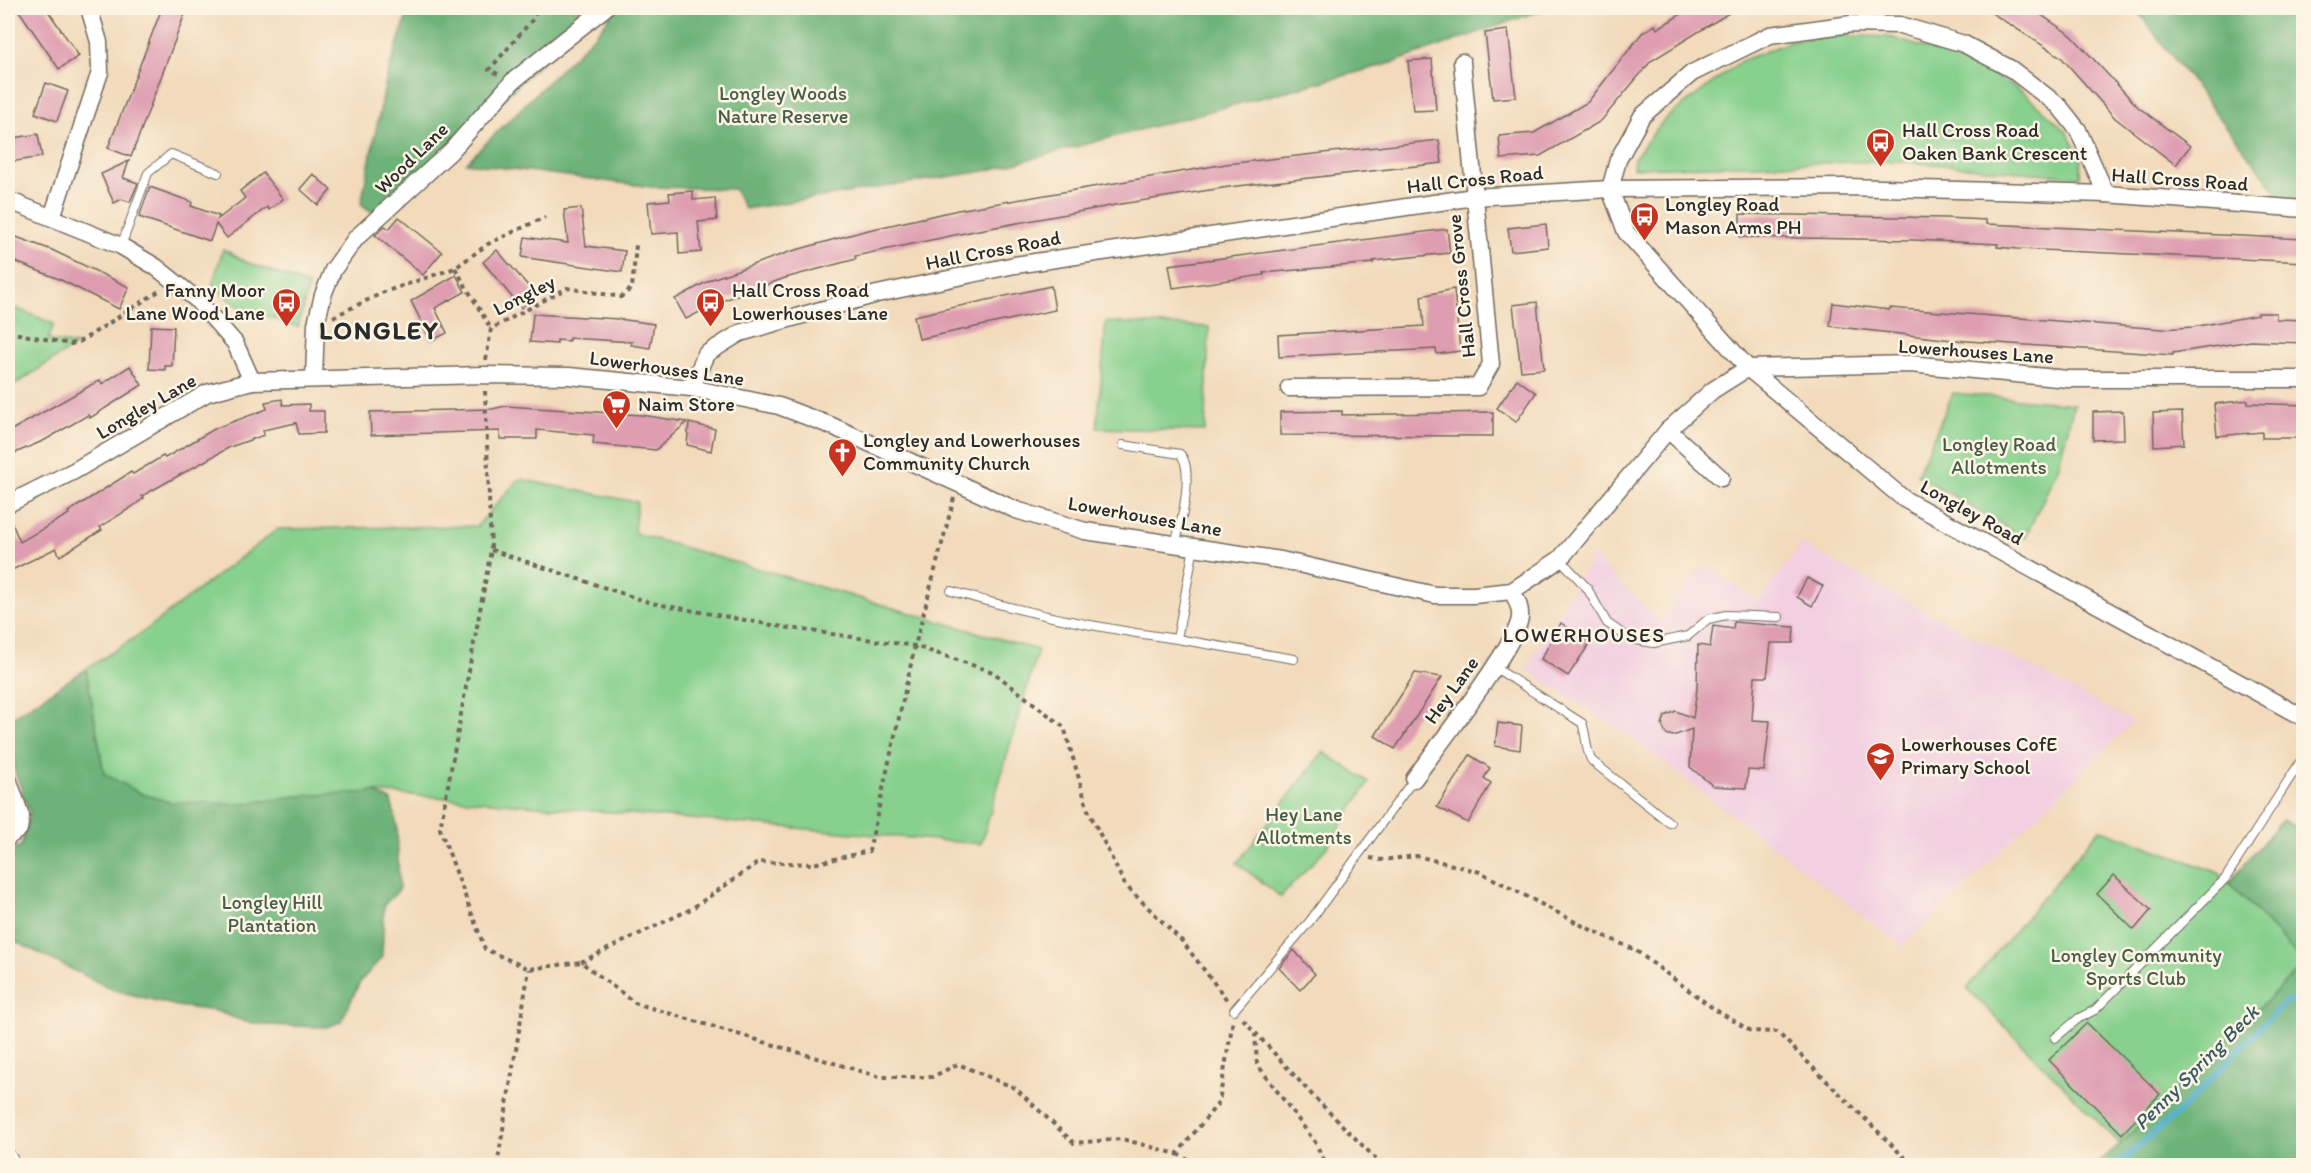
<svg xmlns="http://www.w3.org/2000/svg" width="2311" height="1173" font-family="Itim,sans-serif">
	<style>
		.built { fill: #f2cfe1 }
		.green { fill: #87d08d; stroke: #597e5c; stroke-width: 1.5 }
		.forest { fill: #6db278; stroke: #4c6e52; stroke-width: 1.5 }
		.lines { fill: none; stroke-linecap: round; stroke-linejoin: round }
		.stream { stroke: #51b0d0; stroke-width: 6 }
		.building { fill: #de9db1 }
		.service-casing { stroke: #71685d; stroke-width: 10 }
		.minor-casing { stroke: #71685d; stroke-width: 19 }
		.path { stroke: #71685d; stroke-width: 4; stroke-dasharray: 4.5 4.5; stroke-linecap: butt }
		.service { stroke: #fff; stroke-width: 8 }
		.minor { stroke: #fff; stroke-width: 16 }
		.labels { text-anchor: middle; dominant-baseline: central; stroke-width: 5; stroke-linejoin: round; paint-order: stroke }
		.park-label { font-size: 20px; fill: #475d48; stroke: #fcf5e5 }
		.poi-label { font-size: 20px; fill: #2b2b2b; stroke: #fcf5e5; text-anchor: start }
		.street-label { font-size: 20px; fill: #2b2b2b; stroke: #fcf5e5 }
		.neighbourhood-label { font-size: 21px; letter-spacing: 1.5px; fill: #2b2b2b; stroke: #fcf5e5 }
		.water-label { font-size: 21px; font-style: italic; fill: #385a65; stroke: #fcf5e5 }
		.district-label { font-size: 26px; font-weight: bold; letter-spacing: 1.5px; fill: #2b2b2b; stroke: #fcf5e5 }
	</style>
	<rect width="100%" height="100%" fill="#fcf5e5"/>
	<filter id="ink" filterUnits="userSpaceOnUse"><feTurbulence type="fractalNoise" baseFrequency=".0167" numOctaves="2"/><feDisplacementMap in="SourceGraphic" scale="12" xChannelSelector="R" yChannelSelector="G"/><feConvolveMatrix kernelMatrix="1 2 1 2 8 2 1 2 1" color-interpolation-filters="sRGB"/></filter>
	<filter id="wash" filterUnits="userSpaceOnUse"><feTurbulence type="fractalNoise" baseFrequency=".008" numOctaves="4" result="noise"/><feDisplacementMap in="SourceGraphic" scale="24" xChannelSelector="R" yChannelSelector="G"/><feGaussianBlur stdDeviation="1.35" result="paint"/><feColorMatrix in="noise" values="0 0 0 0 0 0 0 0 0 0 0 0 0 0 0 0 0 1.4 0 .05"/><feComposite in="paint" operator="in"/></filter>
	<g filter="url(#wash)">
		<rect width="100%" height="100%" fill="#f2dabb"/>
		<!-- built -->
		<polygon class="built" points="1801,544 2133,722 1903,946 1626,734 1526,669 1592,556 1660,621 1704,564 1758,601"/>
		<!-- green -->
		<g class="green">
			<polygon points="1840,35 1890,37 1975,64 2023,92 2066,131 2081,159 2080,177 1898,161 1633,168 1634,158 1664,120 1741,61 1792,41"/>
			<polygon points="223,249 246,262 309,285 298,327 238,306 212,286"/>
			<polygon points="8,305 54,324 48,340 76,345 8,389"/>
			<polygon points="1106,322 1209,327 1205,431 1097,428"/>
			<polygon points="1953,393 2074,404 2058,468 2025,538 1917,475"/>
			<polygon points="519,479 637,502 634,533 1038,650 981,844 374,792 297,796 244,804 203,805 169,802 142,794 104,774 86,669 139,635 278,529 477,526"/>
			<polygon points="1323,752 1369,782 1327,847 1281,897 1237,863"/>
			<polygon points="2100,829 2219,873 2303,961 2303,965 2120,1144 1967,988"/>
		</g>
		<!-- forest -->
		<g class="forest">
			<polygon points="413,8 597,8 381,219 361,204 387,76 408,12"/>
			<polygon points="616,8 1548,8 1392,63 985,171 745,209 734,189 652,187 466,163 599,31"/>
			<polygon points="2135,8 2303,8 2303,226"/>
			<polygon points="86,669 104,774 142,794 169,802 244,804 297,796 374,792 391,800 397,826 399,890 384,905 382,957 360,982 341,1022 326,1027 267,1025 246,1022 216,1011 177,1006 114,990 8,938 8,849 21,846 30,814 14,769 8,760 8,720"/>
			<polygon points="2282,820 2303,831 2303,961 2229,883"/>
			<polygon points="2303,965 2303,1165 2096,1165 2120,1144"/>
		</g>
		<g class="lines">
			<!-- stream -->
			<polyline class="stream" points="2115,1166 2179,1112 2285,1002 2304,998"/>
		</g>
		<g id="blocks">
			<!-- building -->
			<g class="building">
				<polygon points="17,8 46,8 79,56 59,69"/>
				<polygon points="162,8 187,8 131,157 108,148"/>
				<polygon points="1691,8 1737,8 1651,61 1601,121 1540,156 1501,159 1499,136 1534,133 1588,102 1642,33 1655,25 1657,29"/>
				<polygon points="1984,8 2031,8 2072,36 2138,107 2190,146 2176,165 2115,118 2061,57"/>
				<polygon points="1508,30 1516,97 1493,99 1485,33"/>
				<polygon points="1432,59 1436,110 1413,111 1408,61"/>
				<polygon points="46,83 68,91 57,121 35,113"/>
				<polygon points="38,134 42,157 10,162 8,139"/>
				<polygon points="1439,140 1442,163 1229,187 1121,204 974,231 855,256 856,259 785,278 719,302 686,319 675,299 712,279 789,252 864,231 958,210 1226,164"/>
				<polygon points="129,161 123,178 138,183 130,202 122,199 114,203 101,174"/>
				<polygon points="263,173 283,199 269,210 267,207 227,238 216,224 210,241 139,217 150,187 192,202 191,206 219,216 218,219 245,198 240,191"/>
				<polygon points="313,174 331,190 318,205 300,189"/>
				<polygon points="693,191 693,200 715,198 717,220 698,222 701,252 679,254 678,232 651,234 648,202 670,200 669,193"/>
				<polygon points="581,208 586,246 625,251 622,272 522,257 525,237 568,243 564,210"/>
				<polygon points="1740,214 1945,218 1986,220 1986,224 2304,239 2304,262 2018,249 1997,247 1998,244 1913,240 1740,237"/>
				<polygon points="399,217 442,252 423,275 375,235 385,226 389,229"/>
				<polygon points="1546,224 1548,247 1511,251 1508,228"/>
				<polygon points="1447,229 1450,253 1373,261 1373,263 1263,273 1264,275 1173,288 1169,265"/>
				<polygon points="8,234 52,250 129,287 119,309 59,279 8,259"/>
				<polygon points="497,250 536,295 521,308 483,262"/>
				<polygon points="456,275 465,292 435,308 447,333 431,341 411,301"/>
				<polygon points="1051,286 1055,310 919,339 914,316"/>
				<polygon points="1454,289 1460,351 1437,354 1436,349 1279,357 1278,335 1424,326 1421,296"/>
				<polygon points="1537,302 1544,369 1521,371 1513,305"/>
				<polygon points="1833,303 1889,310 1890,308 2162,329 2193,327 2258,315 2258,313 2276,313 2276,319 2304,320 2304,343 2251,341 2173,353 2173,355 1953,340 1830,326"/>
				<polygon points="533,314 619,319 654,324 650,348 631,345 632,342 602,340 569,338 569,341 557,340 557,344 530,342"/>
				<polygon points="151,326 174,327 172,366 165,366 165,370 149,369"/>
				<polygon points="130,366 142,385 90,418 88,415 45,440 8,456 8,432 100,380 102,384"/>
				<polygon points="1517,379 1536,393 1516,422 1497,408"/>
				<polygon points="282,399 283,405 309,404 309,411 324,411 324,433 299,434 296,423 263,430 264,435 230,447 142,496 144,498 132,507 100,527 102,530 60,556 56,548 8,572 8,514 20,542 69,514 68,512 131,472 133,474 163,456 165,458 216,428 267,409 265,402"/>
				<polygon points="2248,400 2248,403 2304,405 2304,438 2262,438 2262,432 2217,436 2214,404"/>
				<polygon points="506,406 641,415 687,422 656,450 593,444 594,435 537,430 537,439 500,439 500,431 371,435 370,412 492,409"/>
				<polygon points="1342,411 1342,415 1493,412 1493,436 1280,435 1280,412"/>
				<polygon points="2123,411 2124,439 2093,440 2093,412"/>
				<polygon points="2182,412 2184,444 2154,446 2153,413"/>
				<polygon points="689,423 715,429 711,451 687,445"/>
				<polygon points="1807,578 1823,586 1812,606 1797,597"/>
				<polygon points="1734,622 1794,627 1793,643 1771,643 1767,677 1755,677 1752,720 1770,721 1764,771 1748,770 1746,788 1713,786 1690,767 1692,729 1673,736 1666,734 1662,725 1665,716 1676,711 1693,718 1697,689 1698,645 1710,647 1713,626 1733,629"/>
				<polygon points="1561,623 1590,643 1568,676 1541,659"/>
				<polygon points="1415,673 1442,677 1395,749 1375,736"/>
				<polygon points="1498,723 1522,726 1520,750 1495,746"/>
				<polygon points="1470,755 1490,768 1484,778 1491,783 1468,823 1437,807"/>
				<polygon points="2114,875 2151,910 2134,930 2097,894"/>
				<polygon points="1294,950 1315,974 1300,990 1279,968"/>
				<polygon points="2087,1023 2160,1094 2122,1134 2049,1060"/>
			</g>
		</g>
	</g>
	<g filter="url(#ink)">
		<use href="#blocks" fill-opacity="0" stroke="#71685d" stroke-width="1.5"/>
		<g class="lines">
			<defs>
				<g id="service">
					<polyline points="121,246 148,173 171,154 218,173"/>
					<path d="M1123,445L1180,454C1195,469 1181,525 1175,544"/>
					<polyline points="1194,547 1177,639 1294,659"/>
					<polyline points="1560,559 1587,588 1607,623 1630,639 1654,643 1688,636 1708,619 1726,615 1779,617"/>
					<path d="M951,591C1025,613 1100,629 1177,639"/>
					<path d="M1494,667L1582,723C1587,735 1585,751 1592,761L1670,823"/>
					<polyline points="1234,1010 1310,921 1414,779"/>
					<polyline points="2055,1038 2079,1018 2095,1010 2225,879 2304,756"/>
					<polyline points="8,1151 13,1158"/>
				</g>
				<g id="minor">
					<polyline points="1610,189 1626,232 1748,368 1904,499 2304,718"/>
					<polyline points="1610,189 1618,160 1642,116 1692,73 1770,35 1851,24 1900,25 1964,44 2011,69 2059,106 2078,130 2106,194"/>
					<polyline points="8,200 121,246 156,267 196,299 235,343 252,381"/>
					<polyline points="52,217 100,72 99,42 89,8"/>
					<polyline points="314,378 316,324 323,295 333,270 356,238 451,151 513,81 605,8"/>
					<polyline points="691,388 706,354 740,333 877,294 1015,265 1474,197 1610,189 1846,187 2106,194 2304,209"/>
					<polyline points="1289,388 1478,387 1491,364 1462,62"/>
					<polyline points="1668,430 1721,478"/>
					<polyline points="8,504 74,471 207,393 252,381 484,375 569,376 691,388 779,406 832,426 1016,510 1085,531 1281,560 1435,595 1474,595 1512,591 1560,559 1668,430 1713,390 1748,368 1910,364 2068,379 2304,379"/>
					<polyline points="8,779 21,816 19,829 8,837"/>
					<path d="M1414,779C1434,751 1519,642 1520,617C1521,607 1516,599 1512,591"/>
				</g>
			</defs>
			<!-- service casing -->
			<use href="#service" class="service-casing"/>
			<!-- minor casing -->
			<use href="#minor" class="minor-casing"/>
			<!-- path -->
			<g class="path">
				<polyline points="498,74 489,70 533,19 538,8"/>
				<polyline points="455,268 491,329"/>
				<polyline points="333,317 384,292 455,268 488,244 545,217"/>
				<polyline points="8,332 71,344 81,341 159,291"/>
				<polyline points="486,360 491,329 567,288 621,297 632,288 636,245"/>
				<polyline points="485,391 491,550 440,829 485,949 529,969 581,962 635,1003 880,1077 932,1077 958,1064 1015,1088 1074,1143 1122,1139 1177,1154 1219,1102 1233,1020"/>
				<polyline points="491,550 651,603 783,627 915,646 993,672 1064,727 1088,810 1125,885 1182,941 1227,1000"/>
				<polyline points="1370,858 1382,860 1417,856 1480,872 1583,926 1635,950 1714,1009 1751,1031 1777,1032 1913,1166"/>
				<polyline points="581,962 691,909 759,862 813,864 869,851 915,646 954,498"/>
				<polyline points="1243,1019 1314,1097 1383,1166"/>
				<polyline points="1255,1033 1257,1064 1315,1142 1327,1166"/>
				<polyline points="1177,1154 1200,1166"/>
				<polyline points="497,1166 529,969"/>
			</g>
			<!-- service -->
			<use href="#service" class="service"/>
			<!-- minor -->
			<use href="#minor" class="minor"/>
		</g>
	</g>
	<!-- icons -->
	<defs>
		<symbol id="bus-pin" viewBox="-11 -11 22 30"><path d="M0 17L-7.5 6A9.5 9.5 0 1 1 7.5 6Z" fill="#c8321e" stroke="#fcf5e5"/><path d="M-5-6H5V4H4V6H2V4H-2V6H-4V4H-5ZM-3.5-4V0h7V-4ZM-3.5 1.2v1.5H-2V1.2ZM2 1.2v1.5H3.5V1.2Z" fill="#fff"/></symbol>
		<symbol id="supermarket-pin" viewBox="-11 -11 22 30"><path d="M0 17L-7.5 6A9.5 9.5 0 1 1 7.5 6Z" fill="#c8321e" stroke="#fcf5e5"/><path d="M-6-5.5h2.5l.6 2H6L4.5 2H-2.5L-4.4-4H-6ZM-1.5 3.2a1.3 1.3 0 1 0 .1 0ZM3 3.2a1.3 1.3 0 1 0 .1 0Z" fill="#fff"/></symbol>
		<symbol id="church-pin" viewBox="-11 -11 22 30"><path d="M0 17L-7.5 6A9.5 9.5 0 1 1 7.5 6Z" fill="#c8321e" stroke="#fcf5e5"/><path d="M-1.2-6h2.4v3.5h3.3v2.4h-3.3V6h-2.4V-.1h-3.3v-2.4h3.3Z" fill="#fff"/></symbol>
		<symbol id="school-pin" viewBox="-11 -11 22 30"><path d="M0 17L-7.5 6A9.5 9.5 0 1 1 7.5 6Z" fill="#c8321e" stroke="#fcf5e5"/><path d="M0-5L7-2L0 1L-7-2ZM-4 1L0 2.5L4 1V4Q0 6-4 4Z" fill="#fff"/></symbol>
	</defs>
	<g fill-rule="evenodd">
		<use href="#bus-pin" x="1864" y="126" width="33" height="45"/>
		<use href="#bus-pin" x="1628" y="200" width="33" height="45"/>
		<use href="#bus-pin" x="270" y="286" width="33" height="45"/>
		<use href="#bus-pin" x="694" y="286" width="33" height="45"/>
		<use href="#supermarket-pin" x="600" y="388" width="33" height="45"/>
		<use href="#church-pin" x="826" y="436" width="33" height="45"/>
		<use href="#school-pin" x="1864" y="740" width="33" height="45"/>
	</g>
	<g class="labels">
		<!-- park labels -->
		<g class="park-label">
			<text x="783" y="93">Longley Woods<tspan x="783" dy="23">Nature Reserve</tspan></text>
			<text x="1999" y="444">Longley Road<tspan x="1999" dy="23">Allotments</tspan></text>
			<text x="1304" y="814">Hey Lane<tspan x="1304" dy="23">Allotments</tspan></text>
			<text x="272" y="902">Longley Hill<tspan x="272" dy="23">Plantation</tspan></text>
			<text x="2136" y="955">Longley Community<tspan x="2136" dy="23">Sports Club</tspan></text>
		</g>
		<!-- poi labels -->
		<g class="poi-label">
			<text x="1902" y="130">Hall Cross Road<tspan x="1902" dy="23">Oaken Bank Crescent</tspan></text>
			<text x="1665" y="204">Longley Road<tspan x="1665" dy="23">Mason Arms PH</tspan></text>
			<text x="265" y="290" text-anchor="end">Fanny Moor<tspan x="265" dy="23">Lane Wood Lane</tspan></text>
			<text x="732" y="290">Hall Cross Road<tspan x="732" dy="23">Lowerhouses Lane</tspan></text>
			<text x="638" y="404">Naim Store</text>
			<text x="863" y="440">Longley and Lowerhouses<tspan x="863" dy="23">Community Church</tspan></text>
			<text x="1901" y="744">Lowerhouses CofE<tspan x="1901" dy="23">Primary School</tspan></text>
		</g>
		<!-- street labels -->
		<g class="street-label">
			<text transform="translate(411 158) rotate(-44)">Wood Lane</text>
			<text transform="translate(1475 179) rotate(-6)">Hall Cross Road</text>
			<text transform="translate(2180 179) rotate(4)">Hall Cross Road</text>
			<text transform="translate(993 250) rotate(-11)">Hall Cross Road</text>
			<text transform="translate(1461 286) rotate(-96)">Hall Cross Grove</text>
			<text transform="translate(524 295) rotate(-27)">Longley</text>
			<text transform="translate(1976 351) rotate(4)">Lowerhouses Lane</text>
			<text transform="translate(667 368) rotate(8)">Lowerhouses Lane</text>
			<text transform="translate(146 406) rotate(-30)">Longley Lane</text>
			<text transform="translate(1972 512) rotate(29)">Longley Road</text>
			<text transform="translate(1145 516) rotate(10)">Lowerhouses Lane</text>
			<text transform="translate(1451 690) rotate(-54)">Hey Lane</text>
		</g>
		<!-- neighbourhood labels -->
		<g class="neighbourhood-label">
			<text x="1584" y="634">LOWERHOUSES</text>
		</g>
		<!-- water labels -->
		<g class="water-label">
			<text transform="translate(2196 1067) rotate(-45)">Penny Spring Beck</text>
		</g>
		<!-- district labels -->
		<g class="district-label">
			<text x="379" y="330">LONGLEY</text>
		</g>
	</g>
	<!-- margin -->
	<rect width="2311" height="1173" fill="none" stroke="#fcf5e5" stroke-width="30"/>
</svg>
